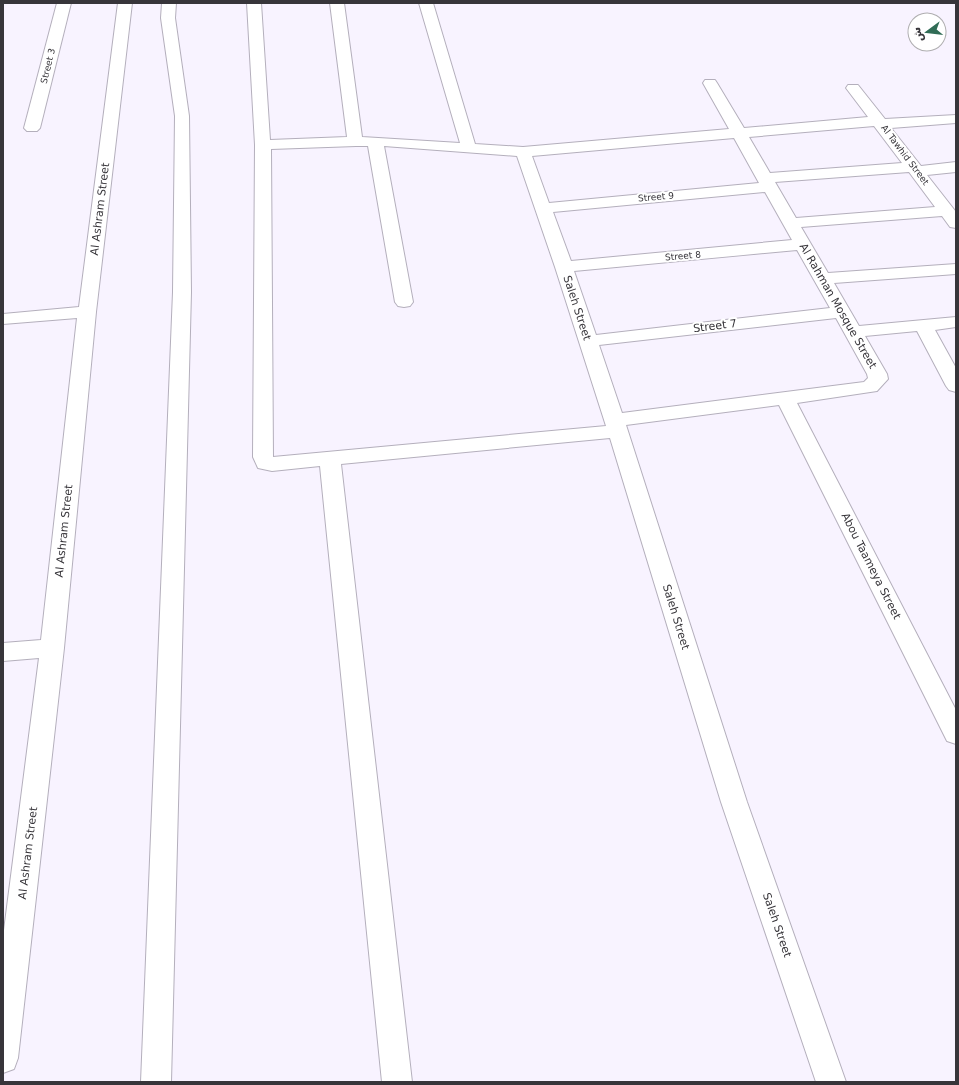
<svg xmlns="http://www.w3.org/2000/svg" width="959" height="1085" font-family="'DejaVu Sans',Cairo,sans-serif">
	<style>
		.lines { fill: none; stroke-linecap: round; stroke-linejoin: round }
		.minor-casing { stroke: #b4afbc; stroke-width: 2 }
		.minor { fill: #fff; fill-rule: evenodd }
		.labels { text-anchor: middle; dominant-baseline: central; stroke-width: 4; stroke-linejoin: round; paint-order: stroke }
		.far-street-label { font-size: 9px; fill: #37353a; stroke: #fff }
		.street-label { font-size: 11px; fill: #37353a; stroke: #fff }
	</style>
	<rect width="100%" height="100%" fill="#f8f3ff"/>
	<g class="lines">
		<defs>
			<g id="minor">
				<polygon points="57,3 71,3 40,128 37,131 27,131 24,128"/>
				<polygon points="118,3 132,3 96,312 64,648 18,1058 14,1069 3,1073 3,938 39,658 3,661 3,643 41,640 77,318 3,324 3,314 79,307"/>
				<polygon points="162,3 176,3 175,18 189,116 191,292 171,1082 141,1082 173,292 175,116 161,18"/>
				<path d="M247,3H261L270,140L347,137L330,3H344L362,137L460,143L419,3H433L475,144L523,147L729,129L703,83L705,80H715L717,83L744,128L868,117L846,88L848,85H858L885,119L956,115V123L891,128L921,166L956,162V172L927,175L956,212V228L950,227L942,216L801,227L828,273L956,264V274L834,283L859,326L956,317V327L935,330L956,368V392L949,390L946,386L917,331L865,336L887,374L888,379L877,391L797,403L956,710V744L947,741L779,405L626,425L747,802L846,1082H816L721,802L610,438L341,464L412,1082H382L320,466L272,471L258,468L253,457L255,145ZM874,126L902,163L770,173L749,137ZM734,138L759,183L549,203L532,156ZM356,146H368L395,302L398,306L404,307L410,306L413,302L384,146L517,156L555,267L606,426L273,457L271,149ZM909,172L935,207L796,218L775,182ZM765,192L792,240L571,261L553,212ZM797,250L830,308L596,335L574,271ZM836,318L867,374L868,378L864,382L622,413L599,345Z"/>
			</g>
		</defs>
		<!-- minor casing -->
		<use href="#minor" class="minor-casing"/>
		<!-- minor -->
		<use href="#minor" class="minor"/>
	</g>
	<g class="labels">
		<!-- far-street labels -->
		<g class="far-street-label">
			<text transform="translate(48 66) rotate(-76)">Street 3</text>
			<text transform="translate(905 155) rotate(53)">Al Tawhid Street</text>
			<text transform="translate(656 197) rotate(-5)">Street 9</text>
			<text transform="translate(683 256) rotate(-5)">Street 8</text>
		</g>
		<!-- street labels -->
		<g class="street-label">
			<text transform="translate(100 209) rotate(-83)">Al Ashram Street</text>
			<text transform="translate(838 306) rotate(60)">Al Rahman Mosque Street</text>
			<text transform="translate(577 308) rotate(72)">Saleh Street</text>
			<text transform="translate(715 326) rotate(-7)">Street 7</text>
			<text transform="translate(64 531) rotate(-84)">Al Ashram Street</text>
			<text transform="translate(871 566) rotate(63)">Abou Taameya Street</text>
			<text transform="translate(676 617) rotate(73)">Saleh Street</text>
			<text transform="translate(28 853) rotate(-83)">Al Ashram Street</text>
			<text transform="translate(777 925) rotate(71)">Saleh Street</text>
		</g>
	</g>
	<!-- border -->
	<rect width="959" height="1085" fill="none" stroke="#37353a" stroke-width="8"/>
	<!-- north arrow -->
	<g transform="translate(927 32) rotate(255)"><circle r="19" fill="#ffffff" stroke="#afaeb0"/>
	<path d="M0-3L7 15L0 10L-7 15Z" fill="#306c56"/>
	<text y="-6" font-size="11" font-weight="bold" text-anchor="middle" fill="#37353a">ش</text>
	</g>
</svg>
